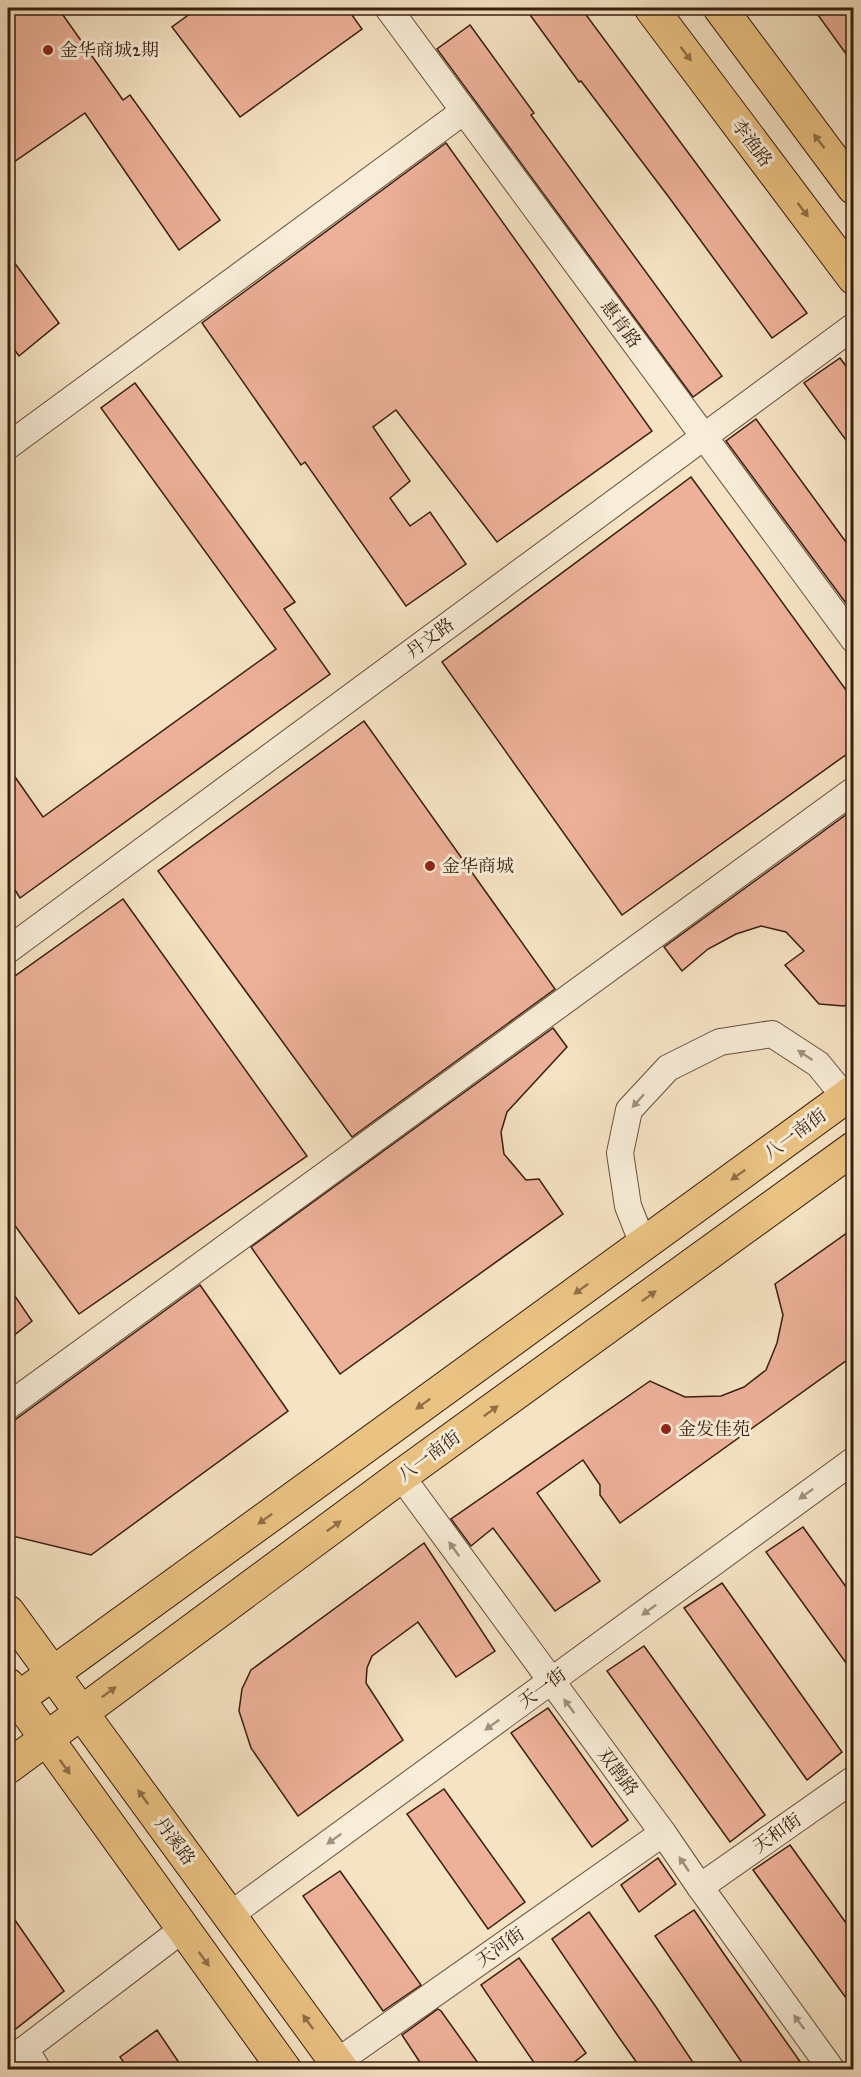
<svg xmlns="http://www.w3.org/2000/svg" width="861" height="2077" font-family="'IM FELL Great Primer','Noto Serif SC',serif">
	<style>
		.building { fill: #edb199; stroke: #381e0e; stroke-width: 1.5 }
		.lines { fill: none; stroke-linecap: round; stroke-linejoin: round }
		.minor-casing { stroke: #674f3b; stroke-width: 28 }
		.major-casing { stroke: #381e0e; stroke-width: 35 }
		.minor { stroke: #f8edd8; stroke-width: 26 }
		.major { stroke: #eac282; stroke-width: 33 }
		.oneway { fill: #917048 }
		.oneway2 { fill: #a2907d }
		.poi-dot { fill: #8f2418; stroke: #f8edd8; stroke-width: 2 }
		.labels { text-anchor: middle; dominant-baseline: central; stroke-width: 6; stroke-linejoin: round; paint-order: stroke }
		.poi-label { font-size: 18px; fill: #381e0e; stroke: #f8edd8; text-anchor: start }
		.street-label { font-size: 18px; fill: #381e0e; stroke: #f8edd8 }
	</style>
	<rect width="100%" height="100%" fill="#f5e3c3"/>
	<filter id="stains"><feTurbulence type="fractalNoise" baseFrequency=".00333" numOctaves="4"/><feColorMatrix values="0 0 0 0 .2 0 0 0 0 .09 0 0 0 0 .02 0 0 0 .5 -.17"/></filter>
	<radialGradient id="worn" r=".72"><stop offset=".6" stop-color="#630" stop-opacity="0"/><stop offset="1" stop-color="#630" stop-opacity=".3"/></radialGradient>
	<!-- building -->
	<g class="building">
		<polygon points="8,8 58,8 123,100 130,95 220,220 179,250 85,113 8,166"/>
		<polygon points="198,8 347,8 362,29 240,117 172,27"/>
		<polygon points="525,8 581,8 807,313 772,338 668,196 581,81 579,82"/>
		<polygon points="813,8 854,8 854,65"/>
		<polygon points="470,25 534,113 531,115 722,376 693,397 437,49"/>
		<polygon points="446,143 652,431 497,542 396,410 373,427 410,481 390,498 410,526 430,512 466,564 406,606 305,462 301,465 202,323"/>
		<polygon points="8,254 59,323 19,356 8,341"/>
		<polygon points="840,358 854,377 854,451 804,383"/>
		<polygon points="135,383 295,602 284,609 330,674 20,898 8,879 8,767 43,817 276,649 101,408"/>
		<polygon points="756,419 854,553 854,614 726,441"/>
		<polygon points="691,477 854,701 854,749 622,915 442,662"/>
		<polygon points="364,721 555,989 352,1137 158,871"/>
		<polygon points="854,809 854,1001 844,1006 819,1004 785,965 804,951 786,932 761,926 736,934 708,949 682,971 664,947"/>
		<polygon points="123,899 307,1156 79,1314 8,1216 8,981"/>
		<polygon points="553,1028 567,1047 507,1112 501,1132 504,1154 526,1180 539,1179 563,1214 340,1374 251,1247"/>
		<polygon points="854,1228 854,1355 620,1523 600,1495 600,1485 583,1460 537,1493 600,1581 555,1611 493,1528 471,1546 451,1519 650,1381 685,1397 721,1396 744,1387 766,1370 777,1343 783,1315 775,1284"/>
		<polygon points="200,1285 288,1411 91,1555 8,1535 8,1425"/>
		<polygon points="8,1286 32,1321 8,1340"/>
		<polygon points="803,1527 854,1598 854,1674 766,1552"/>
		<polygon points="424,1543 495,1651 456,1677 418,1622 372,1656 367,1668 366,1683 403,1740 298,1816 251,1748 239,1711 242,1689 251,1670"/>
		<polygon points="722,1583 842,1752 807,1780 684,1608"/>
		<polygon points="644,1646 765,1815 730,1842 607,1671"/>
		<polygon points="548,1708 628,1820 592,1847 511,1733"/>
		<polygon points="444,1789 525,1902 488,1929 407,1814"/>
		<polygon points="790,1845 854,1934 854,2009 753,1870"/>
		<polygon points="658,1858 676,1884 639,1912 621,1885"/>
		<polygon points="340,1871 421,1985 383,2011 303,1896"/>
		<polygon points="8,1910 64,1991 8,2035"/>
		<polygon points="694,1910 724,1954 806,2070 747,2070 655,1936"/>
		<polygon points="589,1912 656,2007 698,2070 642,2070 618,2036 552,1939"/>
		<polygon points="519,1958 586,2053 564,2070 539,2070 481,1985"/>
		<polygon points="438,2009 441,2011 483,2070 425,2070 402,2035"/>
		<polygon points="157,2030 184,2070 129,2070 120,2057"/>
	</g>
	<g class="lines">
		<defs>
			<g id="minor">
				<polyline points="388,8 854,640"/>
				<polyline points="8,446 464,111"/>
				<polyline points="8,950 854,326"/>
				<polyline points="643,1244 628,1206 620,1153 629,1110 668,1068 720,1042 772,1034 818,1064 845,1097"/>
				<polyline points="8,1406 854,790"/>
				<polyline points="401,1476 663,1833 700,1887 832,2070"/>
				<polyline points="700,1887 854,1779"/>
				<polyline points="230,1915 854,1460"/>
				<polyline points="25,2049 38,2070"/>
				<polyline points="8,2062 183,1929"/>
				<polyline points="337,2062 663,1833"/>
			</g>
			<g id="major">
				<polyline points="651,8 854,278"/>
				<polyline points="720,8 854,188"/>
				<polyline points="8,1612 342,2070"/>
				<polyline points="8,1685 285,2070"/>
				<polyline points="8,1706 854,1091"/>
				<polyline points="8,1767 401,1476 854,1148"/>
			</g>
		</defs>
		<!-- minor casing -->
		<use href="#minor" class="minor-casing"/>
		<!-- major casing -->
		<use href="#major" class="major-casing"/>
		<!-- minor -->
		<use href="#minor" class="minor"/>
		<!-- major -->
		<use href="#major" class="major"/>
	</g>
	<!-- one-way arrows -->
	<defs><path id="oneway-solid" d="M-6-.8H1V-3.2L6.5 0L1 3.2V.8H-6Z" transform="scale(1.5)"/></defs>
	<g class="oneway">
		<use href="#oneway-solid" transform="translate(686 54) rotate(53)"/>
		<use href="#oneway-solid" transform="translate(819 141) rotate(-127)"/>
		<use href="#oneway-solid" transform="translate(803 210) rotate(53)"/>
		<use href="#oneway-solid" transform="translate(738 1175) rotate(144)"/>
		<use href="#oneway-solid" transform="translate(581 1289) rotate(144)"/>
		<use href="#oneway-solid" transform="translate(649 1296) rotate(-36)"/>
		<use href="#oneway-solid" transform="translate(423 1404) rotate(144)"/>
		<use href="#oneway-solid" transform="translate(491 1411) rotate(-36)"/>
		<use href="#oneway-solid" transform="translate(265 1519) rotate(144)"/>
		<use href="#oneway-solid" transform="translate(334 1526) rotate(-36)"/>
		<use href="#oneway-solid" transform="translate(109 1692) rotate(-36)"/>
		<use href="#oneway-solid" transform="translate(65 1767) rotate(54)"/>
		<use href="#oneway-solid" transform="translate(143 1797) rotate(-126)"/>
		<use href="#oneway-solid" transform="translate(204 1959) rotate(54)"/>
		<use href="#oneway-solid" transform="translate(308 2022) rotate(-126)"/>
	</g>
	<g class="oneway2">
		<use href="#oneway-solid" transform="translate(805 1055) rotate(-147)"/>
		<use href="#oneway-solid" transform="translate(638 1101) rotate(132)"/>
		<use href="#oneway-solid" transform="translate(806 1494) rotate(144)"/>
		<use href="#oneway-solid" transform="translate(454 1549) rotate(-126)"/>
		<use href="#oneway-solid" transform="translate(649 1610) rotate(144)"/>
		<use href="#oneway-solid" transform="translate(569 1706) rotate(-127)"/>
		<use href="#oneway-solid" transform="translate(492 1725) rotate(144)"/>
		<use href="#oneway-solid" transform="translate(334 1839) rotate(144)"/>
		<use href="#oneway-solid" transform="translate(684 1864) rotate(-124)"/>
		<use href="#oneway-solid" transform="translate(799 2022) rotate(-127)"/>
	</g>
	<!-- markers -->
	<g class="poi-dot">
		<circle cx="48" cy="50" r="6"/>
		<circle cx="430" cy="866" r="6"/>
		<circle cx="666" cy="1429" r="6"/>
	</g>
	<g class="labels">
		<!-- poi labels -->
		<g class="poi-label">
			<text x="60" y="50">金华商城2期</text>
			<text x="442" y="866">金华商城</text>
			<text x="678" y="1429">金发佳苑</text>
		</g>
		<!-- street labels -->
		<g class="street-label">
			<text transform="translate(752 143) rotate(53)">李渔路</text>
			<text transform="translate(621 324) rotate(54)">惠肯路</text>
			<text transform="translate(430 638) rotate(-36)">丹文路</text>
			<text transform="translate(795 1134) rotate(-36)">八一南街</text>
			<text transform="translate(429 1456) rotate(-36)">八一南街</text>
			<text transform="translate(542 1688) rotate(-36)">天一街</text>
			<text transform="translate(618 1772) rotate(53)">双鹊路</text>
			<text transform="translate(777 1833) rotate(-35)">天和街</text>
			<text transform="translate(175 1841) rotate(54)">丹溪路</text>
			<text transform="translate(500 1947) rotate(-35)">天河街</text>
		</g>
	</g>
	<!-- margin -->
	<rect width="861" height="2077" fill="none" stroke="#f5e3c3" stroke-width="30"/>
	<rect x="9" y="9" width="843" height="2059" fill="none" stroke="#381e0e" stroke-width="3"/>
	<rect x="15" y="15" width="831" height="2047" fill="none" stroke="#381e0e" stroke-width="1.5"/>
	<rect width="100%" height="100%" filter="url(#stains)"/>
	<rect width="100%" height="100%" fill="url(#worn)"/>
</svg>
